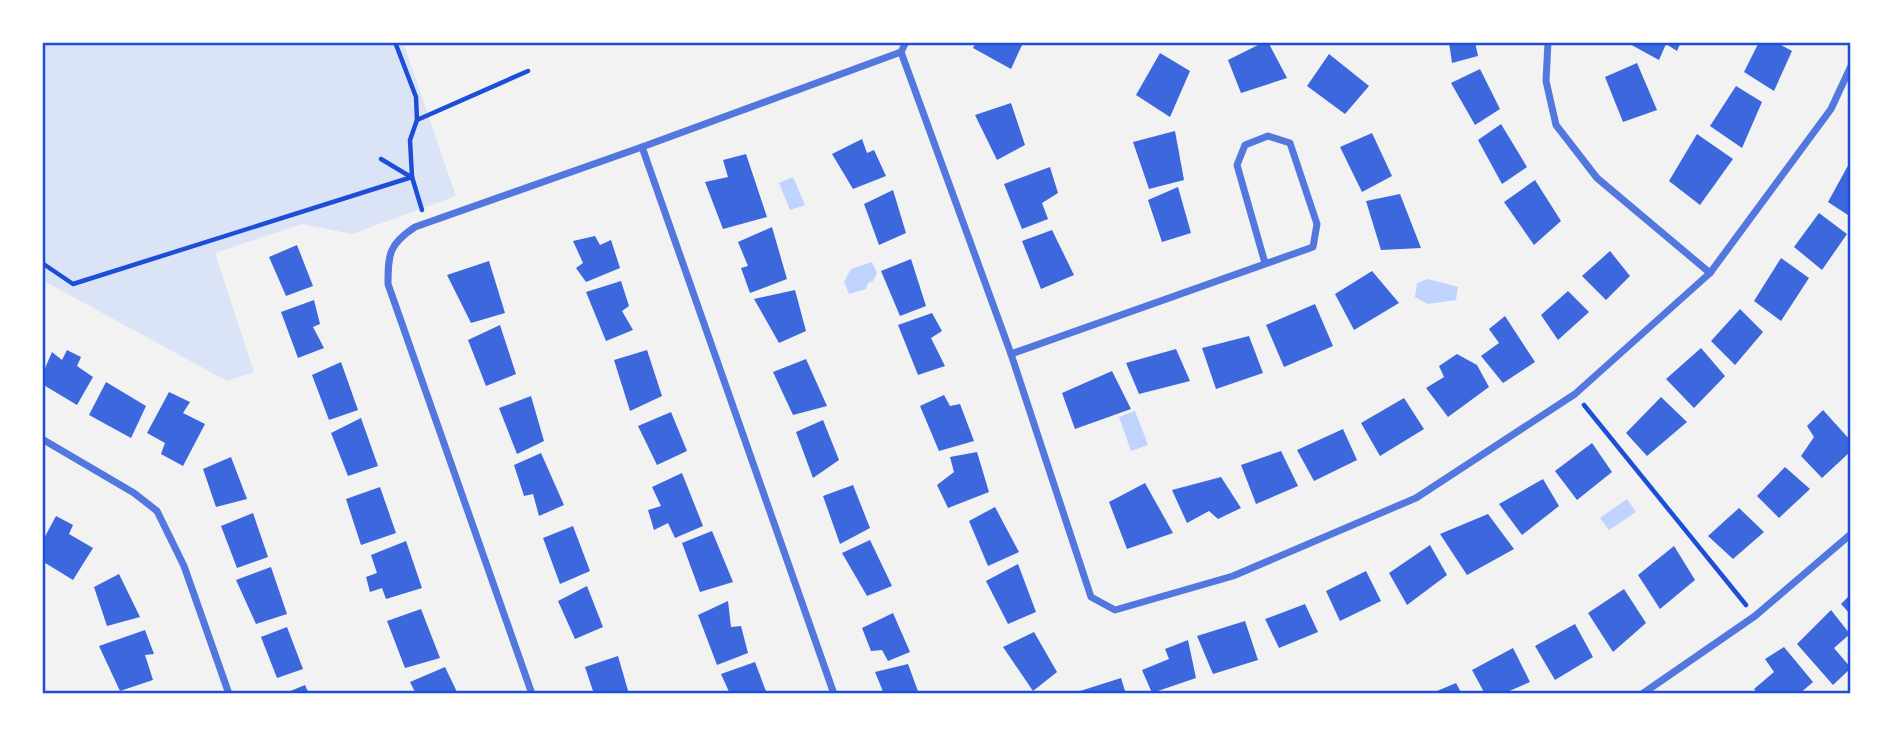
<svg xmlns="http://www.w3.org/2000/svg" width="1893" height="736" font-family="Manrope,sans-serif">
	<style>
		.green { fill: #dbe4f7 }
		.water { fill: #bfd3fe }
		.building { fill: #3d67dc }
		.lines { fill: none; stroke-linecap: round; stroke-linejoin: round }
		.path { stroke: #1d4ed8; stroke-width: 4.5 }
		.minor { stroke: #5277de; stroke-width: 7 }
		.neatline { fill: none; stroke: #1d4ed8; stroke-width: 2.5 }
	</style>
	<rect width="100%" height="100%" fill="#f2f2f2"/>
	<!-- green -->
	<polygon class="green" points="42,42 403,42 456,196 352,234 302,224 215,253 254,372 227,381 42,280"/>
	<!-- water -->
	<g class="water">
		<polygon points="793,177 805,205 790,210 779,183"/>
		<polygon points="872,262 877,273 873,281 868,283 866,289 849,294 844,282 851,269"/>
		<polygon points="1428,279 1458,287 1456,300 1428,304 1415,297 1417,283"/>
		<polygon points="1135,411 1148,445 1131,451 1119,417"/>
		<polygon points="1627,499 1636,512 1609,530 1600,518"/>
	</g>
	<!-- building -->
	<g class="building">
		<polygon points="976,42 1017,42 1022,45 1011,69 973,48"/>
		<polygon points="1264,42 1268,42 1287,78 1241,93 1228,60"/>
		<polygon points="1449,42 1475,42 1478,56 1452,63"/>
		<polygon points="1626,42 1681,42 1677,51 1666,44 1659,60"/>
		<polygon points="1759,42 1776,42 1792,51 1774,91 1744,72"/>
		<polygon points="1160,53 1190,71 1170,117 1136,95"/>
		<polygon points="1329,54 1369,86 1345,114 1307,86"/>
		<polygon points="1637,63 1657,110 1623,122 1605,77"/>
		<polygon points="1480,69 1500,109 1475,125 1451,83"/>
		<polygon points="1736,86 1762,102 1742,148 1710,126"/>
		<polygon points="1011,103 1025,145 997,160 975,115"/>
		<polygon points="1501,124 1527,167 1502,184 1478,140"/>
		<polygon points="1175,131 1184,180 1149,189 1133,142"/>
		<polygon points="1372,133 1392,176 1362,192 1340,147"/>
		<polygon points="1697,134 1733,159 1700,205 1669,181"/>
		<polygon points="862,139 867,153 874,150 886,176 853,189 832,154"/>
		<polygon points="746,154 767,217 723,229 705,182 728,177 723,160"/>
		<polygon points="1851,160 1851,217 1828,202"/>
		<polygon points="1050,167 1058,193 1042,203 1048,219 1022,229 1004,184"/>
		<polygon points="1535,180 1561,221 1534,245 1504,202"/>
		<polygon points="1178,187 1191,233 1162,242 1148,200"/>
		<polygon points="893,190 906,233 879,245 864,204"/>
		<polygon points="1400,194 1421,248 1381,250 1366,201"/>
		<polygon points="1819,213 1847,234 1822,270 1794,247"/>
		<polygon points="772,227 787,279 750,293 741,268 748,266 738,242"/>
		<polygon points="1052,230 1074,275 1041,289 1022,241"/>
		<polygon points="595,236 600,245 611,240 620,268 586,282 576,268 583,263 573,241"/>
		<polygon points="297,245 313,286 286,296 269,257"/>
		<polygon points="1610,251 1630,276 1606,300 1582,276"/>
		<polygon points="1781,258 1809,278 1781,321 1754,301"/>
		<polygon points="911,259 926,306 900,316 881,271"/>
		<polygon points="489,261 505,313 471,323 447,275"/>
		<polygon points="1372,271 1399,303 1354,330 1335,294"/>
		<polygon points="621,281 629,306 622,311 633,330 606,341 586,292"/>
		<polygon points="795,290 806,331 779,343 754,299"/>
		<polygon points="1568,291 1589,312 1558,340 1541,315"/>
		<polygon points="314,300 320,324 313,327 324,348 298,358 281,312"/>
		<polygon points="1315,304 1333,346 1284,367 1266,325"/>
		<polygon points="1740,309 1763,332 1735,365 1711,341"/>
		<polygon points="932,313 942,331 931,338 945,366 918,375 898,325"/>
		<polygon points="1505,316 1535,362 1503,383 1481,356 1499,343 1489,329"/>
		<polygon points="500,325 516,374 486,386 468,340"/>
		<polygon points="1249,336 1263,373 1216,389 1202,348"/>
		<polygon points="1701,348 1725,376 1694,408 1666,379"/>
		<polygon points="1176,349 1190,381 1139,394 1126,363"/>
		<polygon points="67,350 81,357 77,366 93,377 77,405 42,384 42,375 52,352 62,360"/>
		<polygon points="647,350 662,396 630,411 614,360"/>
		<polygon points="1457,354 1477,365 1489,387 1448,417 1426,388 1444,377 1439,366"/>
		<polygon points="806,359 827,406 793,415 773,372"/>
		<polygon points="341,362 358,410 329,420 312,375"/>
		<polygon points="1112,371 1131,409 1075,429 1062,393"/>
		<polygon points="106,382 146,406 131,438 89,415"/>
		<polygon points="169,392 190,402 183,413 205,424 183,466 161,454 165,443 147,433"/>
		<polygon points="944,395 950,406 960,404 974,441 939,451 920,406"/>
		<polygon points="531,396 544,441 517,454 499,408"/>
		<polygon points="1661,397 1687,422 1647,456 1626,433"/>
		<polygon points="1404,398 1424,429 1380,456 1361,423"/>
		<polygon points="1823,410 1851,441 1851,451 1822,478 1801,456 1814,437 1807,426"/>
		<polygon points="671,412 687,451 657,465 638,426"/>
		<polygon points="361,418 378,466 348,476 331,433"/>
		<polygon points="823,420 839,460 813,478 796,432"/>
		<polygon points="1343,429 1357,460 1314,481 1297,450"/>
		<polygon points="1592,443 1612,472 1577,500 1555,471"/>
		<polygon points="1281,451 1298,486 1256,504 1241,465"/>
		<polygon points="977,452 989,492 948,508 937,485 954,472 950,457"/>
		<polygon points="541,453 564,505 539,516 533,494 524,496 514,465"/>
		<polygon points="231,457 247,499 216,507 203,469"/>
		<polygon points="1785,467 1810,489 1779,518 1757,496"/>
		<polygon points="682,473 703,526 675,538 668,523 654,530 648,510 661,506 652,487"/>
		<polygon points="1221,477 1241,508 1218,519 1209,511 1187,523 1172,490"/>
		<polygon points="1543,479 1559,506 1522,535 1499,504"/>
		<polygon points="1145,483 1173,533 1127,549 1109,502"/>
		<polygon points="853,485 870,528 840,544 823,496"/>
		<polygon points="380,487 396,533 361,545 346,499"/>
		<polygon points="995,507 1019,552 988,566 969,521"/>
		<polygon points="1739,508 1764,532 1733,559 1708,536"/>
		<polygon points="253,513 268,557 237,568 221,526"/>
		<polygon points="1488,514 1514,549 1467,575 1440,534"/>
		<polygon points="56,516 73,525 69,534 93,548 73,580 42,561 42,542"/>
		<polygon points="573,526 590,571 560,584 543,538"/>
		<polygon points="712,531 733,582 700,592 682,543"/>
		<polygon points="870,540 892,586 867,596 842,553"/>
		<polygon points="406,541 422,588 386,599 382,588 370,592 366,577 377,573 371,555"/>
		<polygon points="1430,545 1447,575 1407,605 1389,573"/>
		<polygon points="1674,546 1695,580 1660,609 1638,575"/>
		<polygon points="1018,564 1036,612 1008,624 986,581"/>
		<polygon points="271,567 287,614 256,624 236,580"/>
		<polygon points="1366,571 1381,601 1340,621 1326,591"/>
		<polygon points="119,574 140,617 107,626 94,587"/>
		<polygon points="587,586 603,627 575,639 558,601"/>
		<polygon points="1624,589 1646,623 1613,652 1588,613"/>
		<polygon points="1851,594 1851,615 1841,604"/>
		<polygon points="728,601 731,627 741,626 748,653 717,665 698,615"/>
		<polygon points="1305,604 1318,632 1279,648 1265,619"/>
		<polygon points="421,609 440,658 405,668 387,621"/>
		<polygon points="1831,610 1850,634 1834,648 1851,668 1833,685 1797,644"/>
		<polygon points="893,613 910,652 888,661 882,650 871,651 862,628"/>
		<polygon points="1245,621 1258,660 1213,674 1197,636"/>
		<polygon points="1575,624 1593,657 1555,680 1535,646"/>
		<polygon points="287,627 303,669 277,678 261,637"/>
		<polygon points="145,630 154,654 145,655 153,680 120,691 99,646"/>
		<polygon points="1034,632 1057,672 1033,691 1003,647"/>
		<polygon points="1188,640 1196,678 1152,693 1142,670 1169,659 1165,649"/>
		<polygon points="1784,647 1813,682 1799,694 1758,694 1754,689 1774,672 1765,659"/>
		<polygon points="1513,648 1530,682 1507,692 1509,694 1485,694 1472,670"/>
		<polygon points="618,656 629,694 594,694 585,667"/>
		<polygon points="755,662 767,694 730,694 721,674"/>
		<polygon points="908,664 919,694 884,694 875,672"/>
		<polygon points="445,667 457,692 449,694 416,694 410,682"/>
		<polygon points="1121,678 1126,694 1078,694 1077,692"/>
		<polygon points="1456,683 1462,694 1430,694"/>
		<polygon points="305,685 309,694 283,694"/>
	</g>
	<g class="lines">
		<!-- path -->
		<g class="path">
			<polyline points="395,42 416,97 417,120 410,140 412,177 422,210"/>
			<polyline points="417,120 528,71"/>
			<polyline points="381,159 411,177"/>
			<polyline points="42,263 73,284 412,177"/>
			<polyline points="1584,405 1746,605"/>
		</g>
		<!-- minor -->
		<g class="minor">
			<polyline points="1548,42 1546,81 1556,125 1597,178 1710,273"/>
			<polyline points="901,52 1011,354 1091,597 1115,610 1233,576 1416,498 1575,394 1710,273 1831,109 1851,66"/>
			<polyline points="642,147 834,694"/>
			<polyline points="1011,354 1313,247 1317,224 1290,143 1268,136 1245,145 1237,165 1265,263"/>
			<polyline points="42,439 134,493 157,511 184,566 229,694"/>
			<path d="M532,694L388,284C388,254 389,244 415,227L642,147L901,52L906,42"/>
			<polyline points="1642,694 1755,616 1851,534"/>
		</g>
	</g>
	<!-- border -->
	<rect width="1893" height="736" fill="none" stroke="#ffffff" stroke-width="88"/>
	<rect x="44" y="44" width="1805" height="648" class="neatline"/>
</svg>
